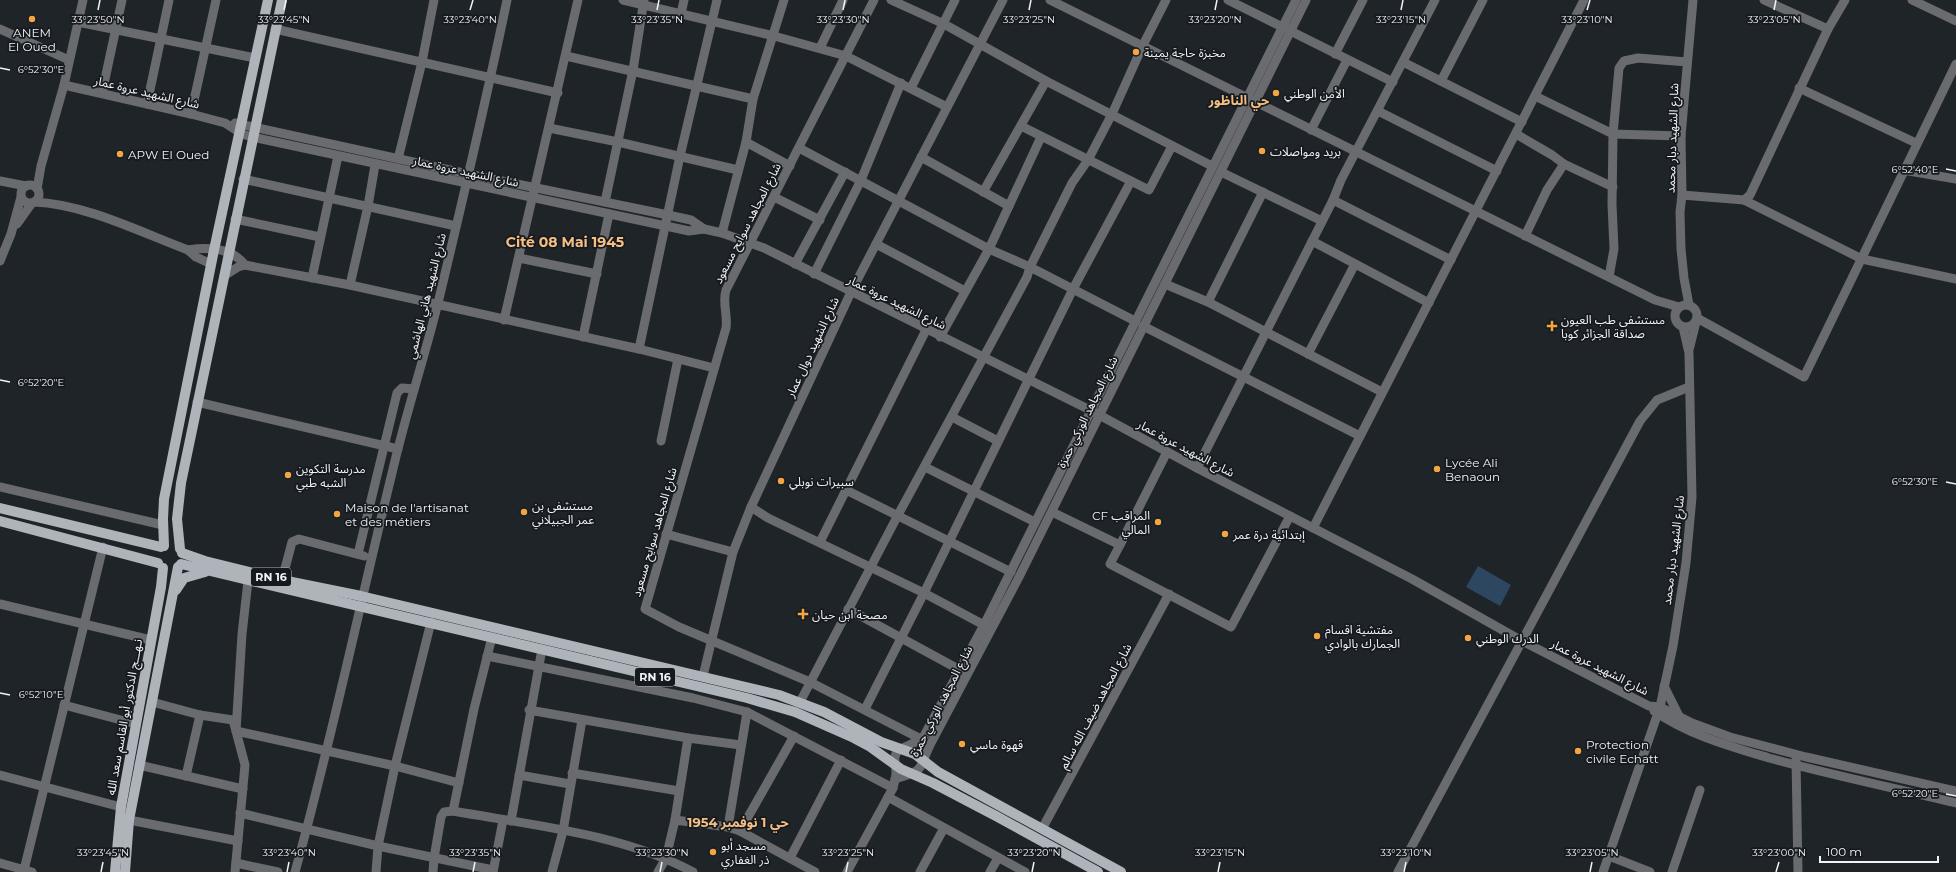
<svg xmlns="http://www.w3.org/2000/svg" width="1956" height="872" font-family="Montserrat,'Noto Sans Arabic',sans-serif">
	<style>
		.green { fill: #2e4761 }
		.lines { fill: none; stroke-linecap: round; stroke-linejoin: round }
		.minor { stroke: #696b6e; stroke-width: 9 }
		.major { stroke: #afb4ba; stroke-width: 10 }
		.ticks { fill: none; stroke: #f0f3f7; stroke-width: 1.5 }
		.poi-dot { fill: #f2a541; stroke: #161a1f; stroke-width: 1.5 }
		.labels { text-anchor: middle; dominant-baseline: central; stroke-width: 3.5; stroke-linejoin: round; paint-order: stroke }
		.shield { fill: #161a1f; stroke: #afb2b6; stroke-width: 1 }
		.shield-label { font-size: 11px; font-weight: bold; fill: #f0f3f7 }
		.poi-label { font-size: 12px; fill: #f0f3f7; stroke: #161a1f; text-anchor: start }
		.street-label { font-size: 12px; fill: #f0f3f7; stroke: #161a1f }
		.neighbourhood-label { font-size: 13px; font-weight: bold; fill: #f6bf82; stroke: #161a1f }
		.quarter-label { font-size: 14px; font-weight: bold; fill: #f6bf82; stroke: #161a1f }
		.ticks-label { font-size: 10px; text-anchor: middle; fill: #f0f3f7; stroke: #161a1f; stroke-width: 3.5; stroke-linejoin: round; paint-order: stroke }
	</style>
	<rect width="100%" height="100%" fill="#1f2429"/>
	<!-- green -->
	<polygon class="green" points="1478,566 1511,585 1500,606 1466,587"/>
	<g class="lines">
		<!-- minor -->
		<g class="minor">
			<polyline points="623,0 774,36 846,56 947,107"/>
			<path d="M874,0L726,290C722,303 728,315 726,328L645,609L679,627L810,682L921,739"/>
			<polyline points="891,0 944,24 1046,81 1212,166"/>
			<polyline points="1050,0 1655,300 1679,307"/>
			<polyline points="1228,0 1393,82"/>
			<polyline points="1764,0 1828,29"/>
			<polyline points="1912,0 1956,21"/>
			<polyline points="681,14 684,0"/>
			<polyline points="78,22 255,58"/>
			<polyline points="0,29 69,60"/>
			<polyline points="275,29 558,93"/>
			<polyline points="820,48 843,0"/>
			<polyline points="1335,54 1363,0"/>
			<polyline points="566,56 753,99"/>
			<polyline points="1403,62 1522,122"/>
			<polyline points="1441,81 1483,0"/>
			<polyline points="64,85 191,114 225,123 242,134 252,137 666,226 689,231 704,229 722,233 764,248 1090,410 1197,468 1412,579 1522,641 1649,706 1660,707 1692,723 1730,737 1806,757 1956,791"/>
			<polyline points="911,88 955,0"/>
			<polyline points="1799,88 1916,143"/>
			<polyline points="102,93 122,0"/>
			<polyline points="1535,96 1613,134 1681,136"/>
			<polyline points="147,104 169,0"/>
			<polyline points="1378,111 1497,171"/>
			<polyline points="191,114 216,0"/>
			<polyline points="235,123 468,174 668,215 691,220 704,229"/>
			<polyline points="1021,126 1149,190 1172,146"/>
			<polyline points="549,128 618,142 738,170"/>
			<polyline points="1311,130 1347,60"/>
			<polyline points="1516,134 1552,155 1564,164 1547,190 1525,236"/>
			<polyline points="746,142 790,166"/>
			<polyline points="799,148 989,249 1030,267 1135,321"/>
			<polyline points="921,157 1009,206"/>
			<polyline points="398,159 422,62 434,0"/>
			<polyline points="1564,164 1613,187"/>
			<polyline points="1903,170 1956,179"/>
			<polyline points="1221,172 1322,221"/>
			<polyline points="243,179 456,226"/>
			<polyline points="0,181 26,186"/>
			<circle cx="30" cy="194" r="9"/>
			<polyline points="37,189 41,166 64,85 83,0"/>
			<polyline points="983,192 1046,81"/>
			<polyline points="1682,195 1744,200 1750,195 1828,29 1845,0"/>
			<polyline points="774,197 820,220"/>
			<polyline points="1333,200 1451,260"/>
			<polyline points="1744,200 1862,259 1956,279"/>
			<path d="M34,202C85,204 140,232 188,250L196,257L211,264"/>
			<polyline points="605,202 633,70 644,0"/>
			<polyline points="235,219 320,237"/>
			<polyline points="17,224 32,203"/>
			<polyline points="722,233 746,142 753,99 784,0"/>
			<polyline points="1312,241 1429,303"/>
			<polyline points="876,244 965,291"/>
			<path d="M188,250C208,247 232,248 245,265"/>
			<polyline points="519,258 597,274"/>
			<polyline points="0,261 11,234 21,197"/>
			<polyline points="795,264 845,172"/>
			<polyline points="814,274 861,180 901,83"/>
			<polyline points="224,276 238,267 245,265 350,285 639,349 714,368"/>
			<polyline points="1609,277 1614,249 1612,204 1613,134 1619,68 1624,61 1638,58 1687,62"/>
			<polyline points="312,278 338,156"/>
			<polyline points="1165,284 1208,302 1382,392"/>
			<polyline points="350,285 368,206 375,165"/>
			<polyline points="1208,302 1263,192"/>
			<circle cx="1686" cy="316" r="11"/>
			<polyline points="1689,305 1684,278 1681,249 1680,212 1682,195 1681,136 1693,0"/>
			<polyline points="1697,318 1804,377 1956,64"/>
			<polyline points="504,320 578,0"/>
			<polyline points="1143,326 1360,436"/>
			<polyline points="583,337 609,214"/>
			<polyline points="940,337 989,249 1041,137"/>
			<polyline points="639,349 680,156 717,0"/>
			<polyline points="1689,350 1696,322"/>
			<polyline points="1308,354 1355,264"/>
			<polyline points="197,402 398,449"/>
			<polyline points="952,417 998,441"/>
			<polyline points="661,441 678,359"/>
			<polyline points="925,467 1035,522"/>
			<polyline points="1197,468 1333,200 1341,180 1435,0"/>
			<polyline points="0,487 163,525"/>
			<polyline points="846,490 1011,572"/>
			<polyline points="751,507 768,518 924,593 984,625"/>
			<polyline points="1052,512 1120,545 1167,452"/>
			<polyline points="1313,528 1584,0"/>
			<polyline points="666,534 733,552"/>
			<polyline points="820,542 926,330"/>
			<polyline points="1120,545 1110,564 1231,627 1290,516"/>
			<polyline points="358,554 397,393 402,388 414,389"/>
			<polyline points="282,580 292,542 299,539 364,556"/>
			<polyline points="0,604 151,640"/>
			<polyline points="848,609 960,670"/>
			<path d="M492,637L474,709L453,811C531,825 623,834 693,872"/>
			<polyline points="487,656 693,698 747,712 893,788"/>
			<polyline points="703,676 733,552 751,507 851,292 1003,0"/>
			<polyline points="1664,686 1679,716"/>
			<polyline points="152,702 200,715 233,720 236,731 395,766 459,783"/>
			<polyline points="800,702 898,515 1027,277 1030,267 1072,183 1088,160 1112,114 1143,45 1166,0"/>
			<polyline points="64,705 136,724"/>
			<polyline points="865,709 924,593 1073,289 1131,181"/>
			<polyline points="529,710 688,738 741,745"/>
			<path d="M1654,711C1689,735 1729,746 1769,758C1831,775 1894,788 1956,803"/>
			<polyline points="1796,759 1798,872"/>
			<polyline points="139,765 243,789"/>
			<polyline points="572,773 679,791"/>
			<polyline points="0,775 121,807"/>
			<polyline points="519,775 570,784"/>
			<polyline points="186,776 200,715"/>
			<path d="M895,779C926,769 917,772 930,745L1019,577L1306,0"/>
			<polyline points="888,797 1025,872"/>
			<polyline points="240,813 378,846 493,870"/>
			<polyline points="129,820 238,841"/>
			<polyline points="675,820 688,738"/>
			<polyline points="511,821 542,649"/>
			<polyline points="728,827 747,712"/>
			<polyline points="1042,829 1169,594"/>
			<polyline points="740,831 794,736"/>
			<polyline points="1609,856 1650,872"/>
			<polyline points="790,858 841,760"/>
			<polyline points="0,863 32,872"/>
			<polyline points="236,863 278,872"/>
			<polyline points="24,870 103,547"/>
			<polyline points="235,872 245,765 236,731 242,634 248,581"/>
			<path d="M295,872C332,739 360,603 393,469C406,413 424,359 438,303C462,203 486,101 507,0"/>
			<polyline points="376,872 378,846 395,766 431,622"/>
			<polyline points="433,872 434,858 441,817 444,812 453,811"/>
			<polyline points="493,872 503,820"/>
			<polyline points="552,872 563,831 582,720"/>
			<polyline points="658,872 666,858 675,820 728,827 740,831 815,872"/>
			<path d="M847,872L893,788C894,783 896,778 896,772C896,764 891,754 901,749C910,744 917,743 924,736L984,625L1296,0"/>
			<polyline points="920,872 944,828"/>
			<polyline points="990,872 998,858"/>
			<polyline points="1398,872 1640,421 1657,400 1689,387"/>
			<polyline points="1603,872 1660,707 1673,646 1686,563 1692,497 1689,353 1683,327"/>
			<polyline points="1672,872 1700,790"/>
		</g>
		<!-- major -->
		<g class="major">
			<polyline points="0,508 161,547"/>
			<polyline points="0,521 158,563"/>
			<polyline points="164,546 163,519 164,499 214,250 268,0"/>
			<polyline points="180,549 177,519 181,483 282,0"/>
			<polyline points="182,553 205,561 282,580 361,596 779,695 824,712 881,742 915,754 938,772 1121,872"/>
			<polyline points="181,564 747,698 795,712 854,738 869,746 901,769 933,783 996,816 1098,872"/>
			<polyline points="176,590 184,578 205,572"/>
			<polyline points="115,872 121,807 161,587 163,568"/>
			<polyline points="125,872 129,820 178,567"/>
		</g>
	</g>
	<!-- ticks -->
	<path class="ticks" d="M98,10L100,0M284,10L286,0M470,10L473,0M657,10L659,0M843,10L845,0M1029,10L1031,0M1215,10L1217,0M1401,10L1403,0M1587,10L1590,0M1774,10L1776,0M0,68L10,70M1946,169L1956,171M0,380L10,382M1946,482L1956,484M0,693L10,695M1946,794L1956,796M101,872L103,862M287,872L289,862M473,872L475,862M660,872L662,862M846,872L848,862M1032,872L1034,862M1218,872L1220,862M1404,872L1406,862M1590,872L1592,862M1776,872L1779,862"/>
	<!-- markers -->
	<g class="poi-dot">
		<circle cx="32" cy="19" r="4"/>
		<circle cx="1136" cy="52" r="4"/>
		<circle cx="1276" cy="93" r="4"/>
		<circle cx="1262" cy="151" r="4"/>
		<circle cx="120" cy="154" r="4"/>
		<path d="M1550 320h4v4h4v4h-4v4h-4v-4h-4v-4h4z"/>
		<circle cx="1437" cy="469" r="4"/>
		<circle cx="288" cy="475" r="4"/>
		<circle cx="781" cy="481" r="4"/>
		<circle cx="524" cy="512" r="4"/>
		<circle cx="337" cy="514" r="4"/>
		<circle cx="1158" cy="522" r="4"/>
		<circle cx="1225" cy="534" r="4"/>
		<path d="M801 608h4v4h4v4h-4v4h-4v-4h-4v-4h4z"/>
		<circle cx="1317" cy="636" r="4"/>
		<circle cx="1468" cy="638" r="4"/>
		<circle cx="962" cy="744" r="4"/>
		<circle cx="1578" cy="751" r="4"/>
		<circle cx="713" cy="852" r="4"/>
	</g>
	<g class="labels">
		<!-- shield labels -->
		<g class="shield">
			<rect x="251" y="568" width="40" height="18" rx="3"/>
			<rect x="635" y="668" width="40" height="18" rx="3"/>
		</g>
		<g class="shield-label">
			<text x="271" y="577">RN 16</text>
			<text x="655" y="677">RN 16</text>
		</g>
		<!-- poi labels -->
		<g class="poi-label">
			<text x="32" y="32" text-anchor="middle">ANEM<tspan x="32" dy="14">El Oued</tspan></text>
			<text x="1144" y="52">مخبزة حاجة يمينة</text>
			<text x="1284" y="93">الأمن الوطني</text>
			<text x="1270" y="151">بريد ومواصلات</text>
			<text x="128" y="154">APW El Oued</text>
			<text x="1561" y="319">مستشفى طب العيون<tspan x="1561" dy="14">صداقة الجزائر كوبا</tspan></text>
			<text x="1445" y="462">Lycée Ali<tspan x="1445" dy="14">Benaoun</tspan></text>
			<text x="296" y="468">مدرسة التكوين<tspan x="296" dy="14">الشبه طبي</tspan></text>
			<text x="789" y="481">سبيرات نوبلي</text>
			<text x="532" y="505">مستشفى بن<tspan x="532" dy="14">عمر الجبيلاني</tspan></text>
			<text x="345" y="507">Maison de l'artisanat<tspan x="345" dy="14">et des métiers</tspan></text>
			<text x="1150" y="515" text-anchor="end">CF المراقب<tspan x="1150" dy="14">المالي</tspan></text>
			<text x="1233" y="534">إبتدائية درة عمر</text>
			<text x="812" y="614">مصحة ابن حيان</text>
			<text x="1325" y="629">مفتشية اقسام<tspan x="1325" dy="14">الجمارك بالوادي</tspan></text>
			<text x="1476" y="638">الدرك الوطني</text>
			<text x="970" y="744">قهوة ماسي</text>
			<text x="1586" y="744">Protection<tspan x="1586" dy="14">civile Echatt</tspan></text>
			<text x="721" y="845">مسجد أبو<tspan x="721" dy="14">ذر الغفاري</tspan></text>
		</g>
		<!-- street labels -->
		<g class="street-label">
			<text transform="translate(147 92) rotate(13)">شارع الشهيد عروة عمار</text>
			<text transform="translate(1672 138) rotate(-88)">شارع الشهيد دبار محمد</text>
			<text transform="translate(466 171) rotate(12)">شارع الشهيد عروة عمار</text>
			<text transform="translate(747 223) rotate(-63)">شارع المجاهد سوايح مسعود</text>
			<text transform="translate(426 296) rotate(-76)">شارع الشهيد هاني الهاشمي</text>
			<text transform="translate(897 302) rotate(26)">شارع الشهيد عروة عمار</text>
			<text transform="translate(812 347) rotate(-65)">شارع الشهيد دوال عمار</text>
			<text transform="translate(1087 412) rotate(-64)">شارع المجاهد الوركي حمزة</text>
			<text transform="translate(1186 448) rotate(28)">شارع الشهيد عروة عمار</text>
			<text transform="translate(654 532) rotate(-74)">شارع المجاهد سوايح مسعود</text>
			<text transform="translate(1673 550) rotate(-83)">شارع الشهيد دبار محمد</text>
			<text transform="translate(1600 667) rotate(27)">شارع الشهيد عروة عمار</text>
			<text transform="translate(941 701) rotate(-63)">شارع المجاهد الوركي حمزة</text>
			<text transform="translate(1095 706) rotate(-62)">شارع المجاهد ضيف الله سالم</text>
			<text transform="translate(124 717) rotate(-80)">نـهـــج الدكتور أبو القاسم سعد الله</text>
		</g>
		<!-- neighbourhood labels -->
		<g class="neighbourhood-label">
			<text x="1239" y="100">حي الناظور</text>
			<text x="738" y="822">حي 1 نوفمبر 1954</text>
		</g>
		<!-- quarter labels -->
		<g class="quarter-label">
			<text x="565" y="242">Cité 08 Mai 1945</text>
		</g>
	</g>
	<g class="ticks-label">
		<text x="98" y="23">33°23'50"N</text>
		<text x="284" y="23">33°23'45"N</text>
		<text x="470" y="23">33°23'40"N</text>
		<text x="657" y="23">33°23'35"N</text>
		<text x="843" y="23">33°23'30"N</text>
		<text x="1029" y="23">33°23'25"N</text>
		<text x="1215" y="23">33°23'20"N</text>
		<text x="1401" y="23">33°23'15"N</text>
		<text x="1587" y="23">33°23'10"N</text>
		<text x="1774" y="23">33°23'05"N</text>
		<text x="41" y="73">6°52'30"E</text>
		<text x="1915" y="173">6°52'40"E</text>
		<text x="41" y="386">6°52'20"E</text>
		<text x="1915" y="485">6°52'30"E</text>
		<text x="41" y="698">6°52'10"E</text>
		<text x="1915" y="797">6°52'20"E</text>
		<text x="103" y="856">33°23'45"N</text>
		<text x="289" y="856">33°23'40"N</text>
		<text x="475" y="856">33°23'35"N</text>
		<text x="662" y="856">33°23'30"N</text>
		<text x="848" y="856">33°23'25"N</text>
		<text x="1034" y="856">33°23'20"N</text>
		<text x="1220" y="856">33°23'15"N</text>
		<text x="1406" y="856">33°23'10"N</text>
		<text x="1592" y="856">33°23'05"N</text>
		<text x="1779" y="856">33°23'00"N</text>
	</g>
	<!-- scale -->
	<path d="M1820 856v6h118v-6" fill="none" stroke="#f0f3f7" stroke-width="2"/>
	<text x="1826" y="856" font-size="12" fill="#f0f3f7" stroke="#161a1f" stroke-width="3" paint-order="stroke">100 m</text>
</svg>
